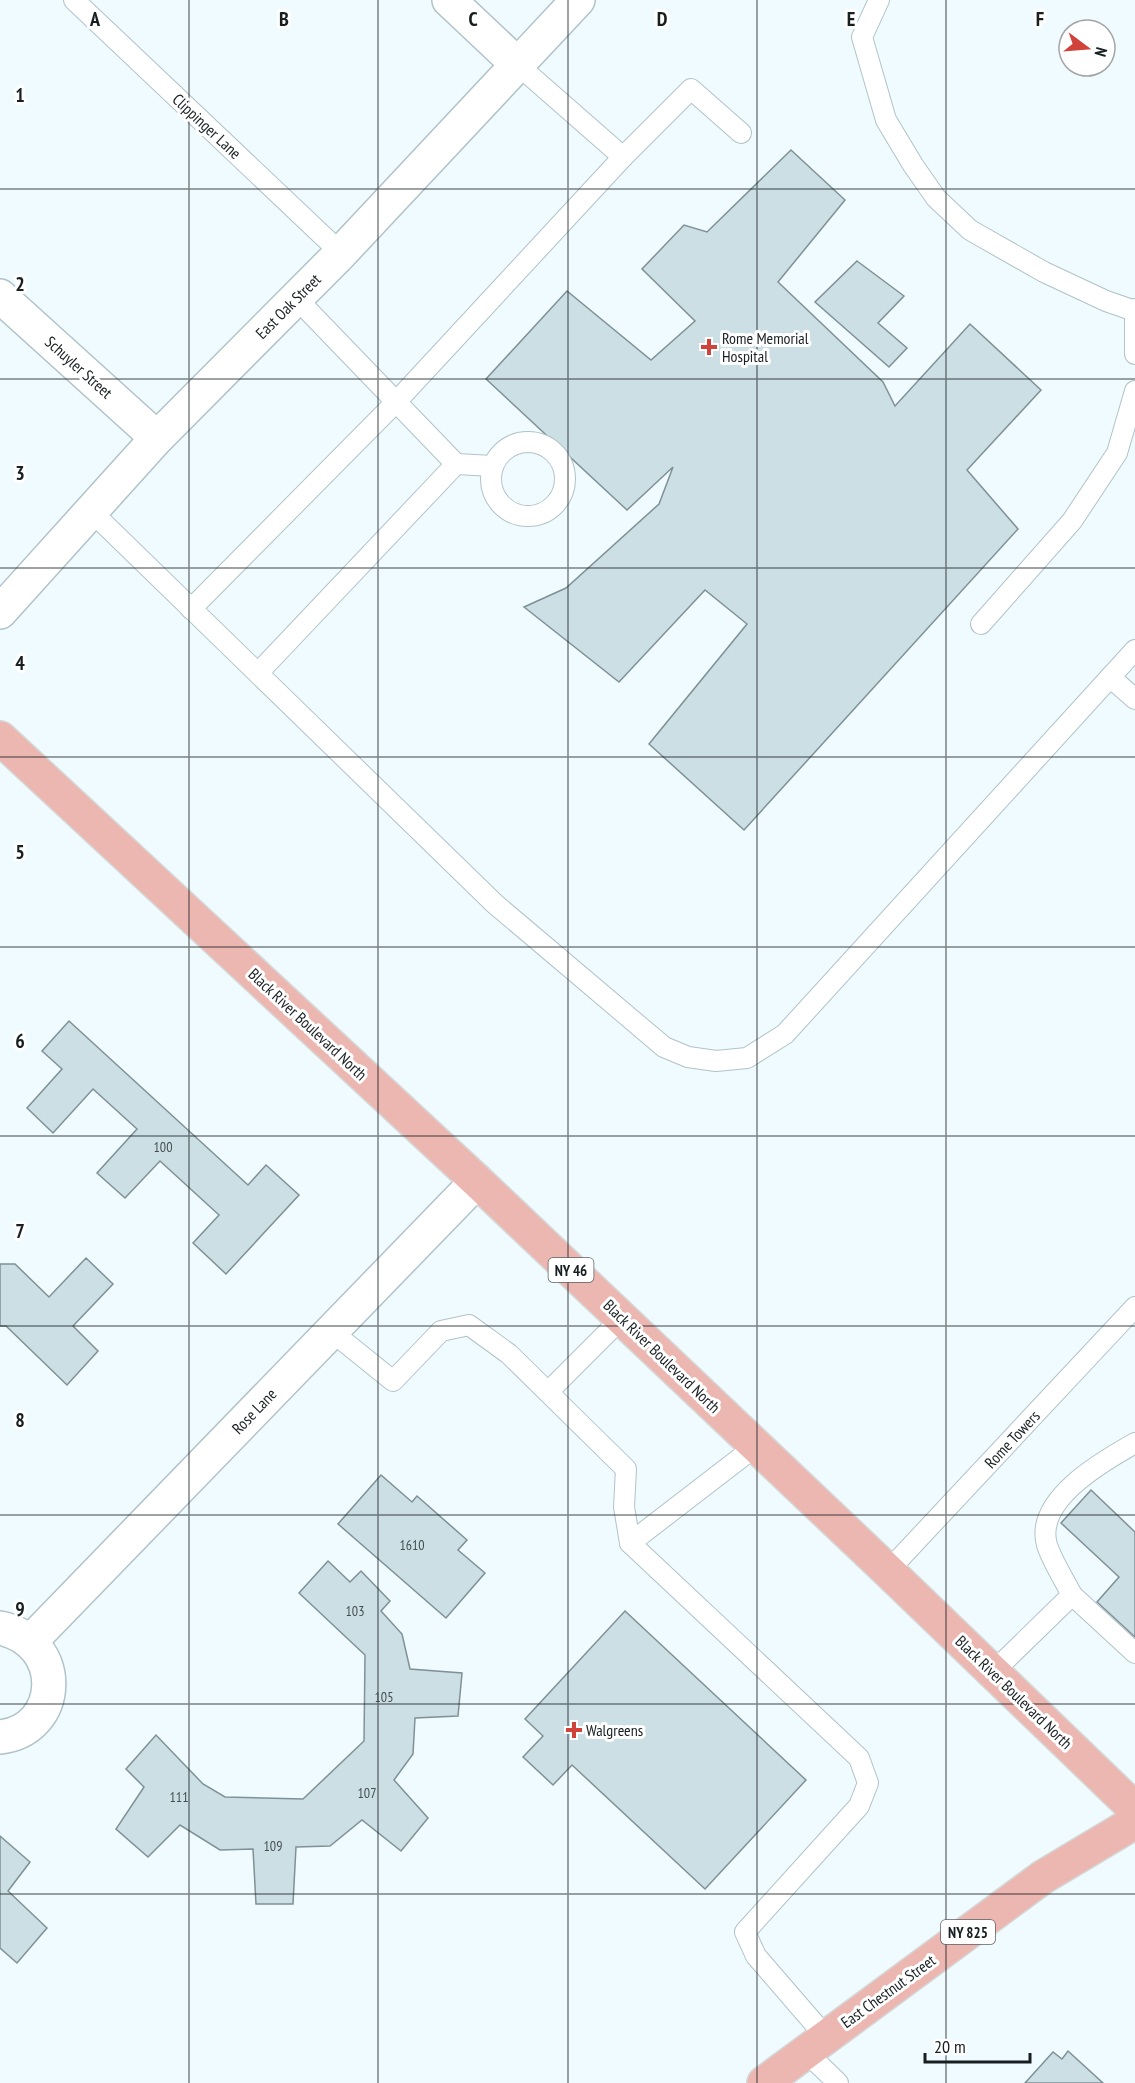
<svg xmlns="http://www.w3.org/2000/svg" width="1135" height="2083" font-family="'PT Sans Narrow',sans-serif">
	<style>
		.building { fill: #ccdfe5; stroke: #7f9196; stroke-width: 1.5 }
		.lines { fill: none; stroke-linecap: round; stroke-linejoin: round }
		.lane-casing { stroke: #b0c3c8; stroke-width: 22 }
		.street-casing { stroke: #b0c3c8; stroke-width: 36 }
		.primary-casing { stroke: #d5d7d7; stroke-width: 36 }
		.lane { stroke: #fff; stroke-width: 20 }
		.street { stroke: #fff; stroke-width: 33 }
		.primary { stroke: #ecb7b1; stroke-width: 33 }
		.grid { fill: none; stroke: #181f21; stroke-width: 1.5; stroke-opacity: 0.55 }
		.poi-dot { fill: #d0423a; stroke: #fff; stroke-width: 2 }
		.labels { text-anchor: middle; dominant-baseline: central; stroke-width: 6; stroke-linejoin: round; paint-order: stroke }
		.number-label { font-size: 14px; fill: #454f52 }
		.shield { fill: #fff; stroke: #5d6264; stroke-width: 1.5 }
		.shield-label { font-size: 15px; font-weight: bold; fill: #181f21 }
		.street-label { font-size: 16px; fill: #181f21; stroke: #fff }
		.poi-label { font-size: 16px; fill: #181f21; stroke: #fff; text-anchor: start }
		.grid-label { font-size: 20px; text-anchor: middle; font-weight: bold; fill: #181f21; stroke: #fff; stroke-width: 6; stroke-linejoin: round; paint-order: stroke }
	</style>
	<rect width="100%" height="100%" fill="#f0fbff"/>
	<!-- building -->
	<g class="building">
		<polygon points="791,150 845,200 778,282 883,382 895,406 970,324 1041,390 967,470 1018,529 744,830 649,744 747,624 705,590 619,682 524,607 566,588 659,504 673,467 627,510 486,379 567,291 651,360 695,321 642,269 684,225 707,232"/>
		<polygon points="857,261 904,296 878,323 907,348 889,367 815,302"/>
		<polygon points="69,1021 248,1185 266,1165 299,1195 226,1274 193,1243 219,1215 160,1161 125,1198 97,1173 137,1129 93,1089 53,1133 27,1108 62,1069 42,1051"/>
		<polygon points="86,1258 113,1284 73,1326 98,1351 67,1385 6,1326 0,1326 0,1264 15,1264 49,1297"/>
		<polygon points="381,1475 412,1502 417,1496 467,1540 458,1550 485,1573 446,1618 338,1524"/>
		<polygon points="1091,1490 1135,1532 1135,1637 1097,1602 1119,1577 1061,1523"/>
		<polygon points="328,1561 350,1582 361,1571 390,1601 381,1611 402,1634 410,1669 462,1673 458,1716 415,1718 413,1754 394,1780 428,1818 401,1851 362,1820 330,1846 296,1847 293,1904 256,1904 253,1849 220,1850 180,1825 148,1857 116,1829 144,1787 126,1769 156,1735 203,1784 225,1797 303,1799 364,1741 365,1655 299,1593"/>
		<polygon points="625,1611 806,1780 705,1889 572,1765 553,1785 523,1757 543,1736 525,1719"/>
		<polygon points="0,1836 30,1862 8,1891 47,1928 17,1963 0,1948"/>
		<polygon points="1068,2051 1103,2083 1025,2083 1053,2052 1062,2059"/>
	</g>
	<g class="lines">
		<defs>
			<g id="lane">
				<polyline points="74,0 341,253"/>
				<polyline points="879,0 862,37 886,120 913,165 936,198 970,230 1044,272 1106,301 1135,311"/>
				<polyline points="518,65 623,157"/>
				<polyline points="296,298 456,464 493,466"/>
				<polyline points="1135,309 1135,354"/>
				<circle cx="528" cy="479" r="37"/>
				<polyline points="91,511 495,904 664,1047 688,1057 716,1061 747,1058 785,1034 1135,650"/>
				<polyline points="191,609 396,402 623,157 691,89 741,133"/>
				<polyline points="981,624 1072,521 1117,453 1135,391"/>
				<polyline points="258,673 456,464"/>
				<polyline points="1110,677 1135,699"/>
				<polyline points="331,1331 393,1381 441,1331 469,1325 509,1354 626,1469 624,1507 630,1543 859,1758 868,1783 859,1806 745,1932 756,1956 826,2037"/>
				<polyline points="548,1392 622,1318"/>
				<polyline points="630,1543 756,1446"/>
				<polyline points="888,1571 1135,1307"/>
				<polyline points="1072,1595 1135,1653"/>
				<path d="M993,1672L1072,1595C1065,1581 1052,1561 1047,1545C1034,1500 1103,1461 1135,1443"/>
				<polyline points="806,2052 838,2083"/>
			</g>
			<g id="street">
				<polyline points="449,0 518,65"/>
				<polyline points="0,296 157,438"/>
				<polyline points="0,612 157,438 341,253 578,0"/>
				<path d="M0,1628C67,1642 63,1730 0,1737"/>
				<polyline points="31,1641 477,1181"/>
			</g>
			<g id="primary">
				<polyline points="0,738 477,1181 888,1571 1135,1809"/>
				<polyline points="764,2083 1043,1877 1135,1822"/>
			</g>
		</defs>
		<!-- lane casing -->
		<use href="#lane" class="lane-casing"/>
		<!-- street casing -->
		<use href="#street" class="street-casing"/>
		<!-- primary casing -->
		<use href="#primary" class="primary-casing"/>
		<!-- lane -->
		<use href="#lane" class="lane"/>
		<!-- street -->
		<use href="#street" class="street"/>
		<!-- primary -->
		<use href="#primary" class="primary"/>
	</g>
	<!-- grid -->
	<path class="grid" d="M189,0V2083M378,0V2083M568,0V2083M757,0V2083M946,0V2083M0,189H1135M0,379H1135M0,568H1135M0,757H1135M0,947H1135M0,1136H1135M0,1326H1135M0,1515H1135M0,1704H1135M0,1894H1135"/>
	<!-- markers -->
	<g class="poi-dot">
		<path d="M706 338h6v6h6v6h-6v6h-6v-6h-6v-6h6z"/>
		<path d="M571 1721h6v6h6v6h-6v6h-6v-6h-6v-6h6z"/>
	</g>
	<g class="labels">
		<!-- number labels -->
		<g class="number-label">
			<text x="163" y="1147">100</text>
			<text x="412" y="1545">1610</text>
			<text x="355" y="1611">103</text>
			<text x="384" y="1697">105</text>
			<text x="367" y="1793">107</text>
			<text x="179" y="1797">111</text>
			<text x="273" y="1846">109</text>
		</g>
		<!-- shield labels -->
		<g class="shield">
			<rect x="548.5" y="1258" width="45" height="24" rx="4.5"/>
			<rect x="941" y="1920" width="54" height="24" rx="4.5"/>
		</g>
		<g class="shield-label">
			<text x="571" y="1270">NY 46</text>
			<text x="968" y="1932">NY 825</text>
		</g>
		<!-- street labels -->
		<g class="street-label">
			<text transform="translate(207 126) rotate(43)">Clippinger Lane</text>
			<text transform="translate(288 306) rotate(-45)">East Oak Street</text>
			<text transform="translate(79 367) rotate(42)">Schuyler Street</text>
			<text transform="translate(308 1024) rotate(43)">Black River Boulevard North</text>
			<text transform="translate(662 1356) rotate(44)">Black River Boulevard North</text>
			<text transform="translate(254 1411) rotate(-46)">Rose Lane</text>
			<text transform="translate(1012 1439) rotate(-47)">Rome Towers</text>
			<text transform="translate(1014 1692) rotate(44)">Black River Boulevard North</text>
			<text transform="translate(888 1991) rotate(-36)">East Chestnut Street</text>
		</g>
		<!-- poi labels -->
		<g class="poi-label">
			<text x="722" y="338">Rome Memorial<tspan x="722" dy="18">Hospital</tspan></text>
			<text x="586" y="1730">Walgreens</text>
		</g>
	</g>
	<g class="grid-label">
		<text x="95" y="26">A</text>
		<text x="284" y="26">B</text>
		<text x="473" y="26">C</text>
		<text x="662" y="26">D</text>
		<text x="851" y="26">E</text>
		<text x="1040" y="26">F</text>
		<text x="20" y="102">1</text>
		<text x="20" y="291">2</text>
		<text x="20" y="480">3</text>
		<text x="20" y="670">4</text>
		<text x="20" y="859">5</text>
		<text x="20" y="1048">6</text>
		<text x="20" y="1238">7</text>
		<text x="20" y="1427">8</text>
		<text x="20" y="1616">9</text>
	</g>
	<!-- north arrow -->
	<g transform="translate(1087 48) rotate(106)"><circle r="28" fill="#ffffff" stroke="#a3a5a6" stroke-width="1.5"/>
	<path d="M0-4.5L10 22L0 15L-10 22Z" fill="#d0423a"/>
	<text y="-9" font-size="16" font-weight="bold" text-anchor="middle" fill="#181f21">N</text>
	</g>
	<!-- scale -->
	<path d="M925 2053v9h105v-9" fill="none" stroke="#181f21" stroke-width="3"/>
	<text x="934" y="2053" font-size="18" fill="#181f21" stroke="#ffffff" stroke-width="4.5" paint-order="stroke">20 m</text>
</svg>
